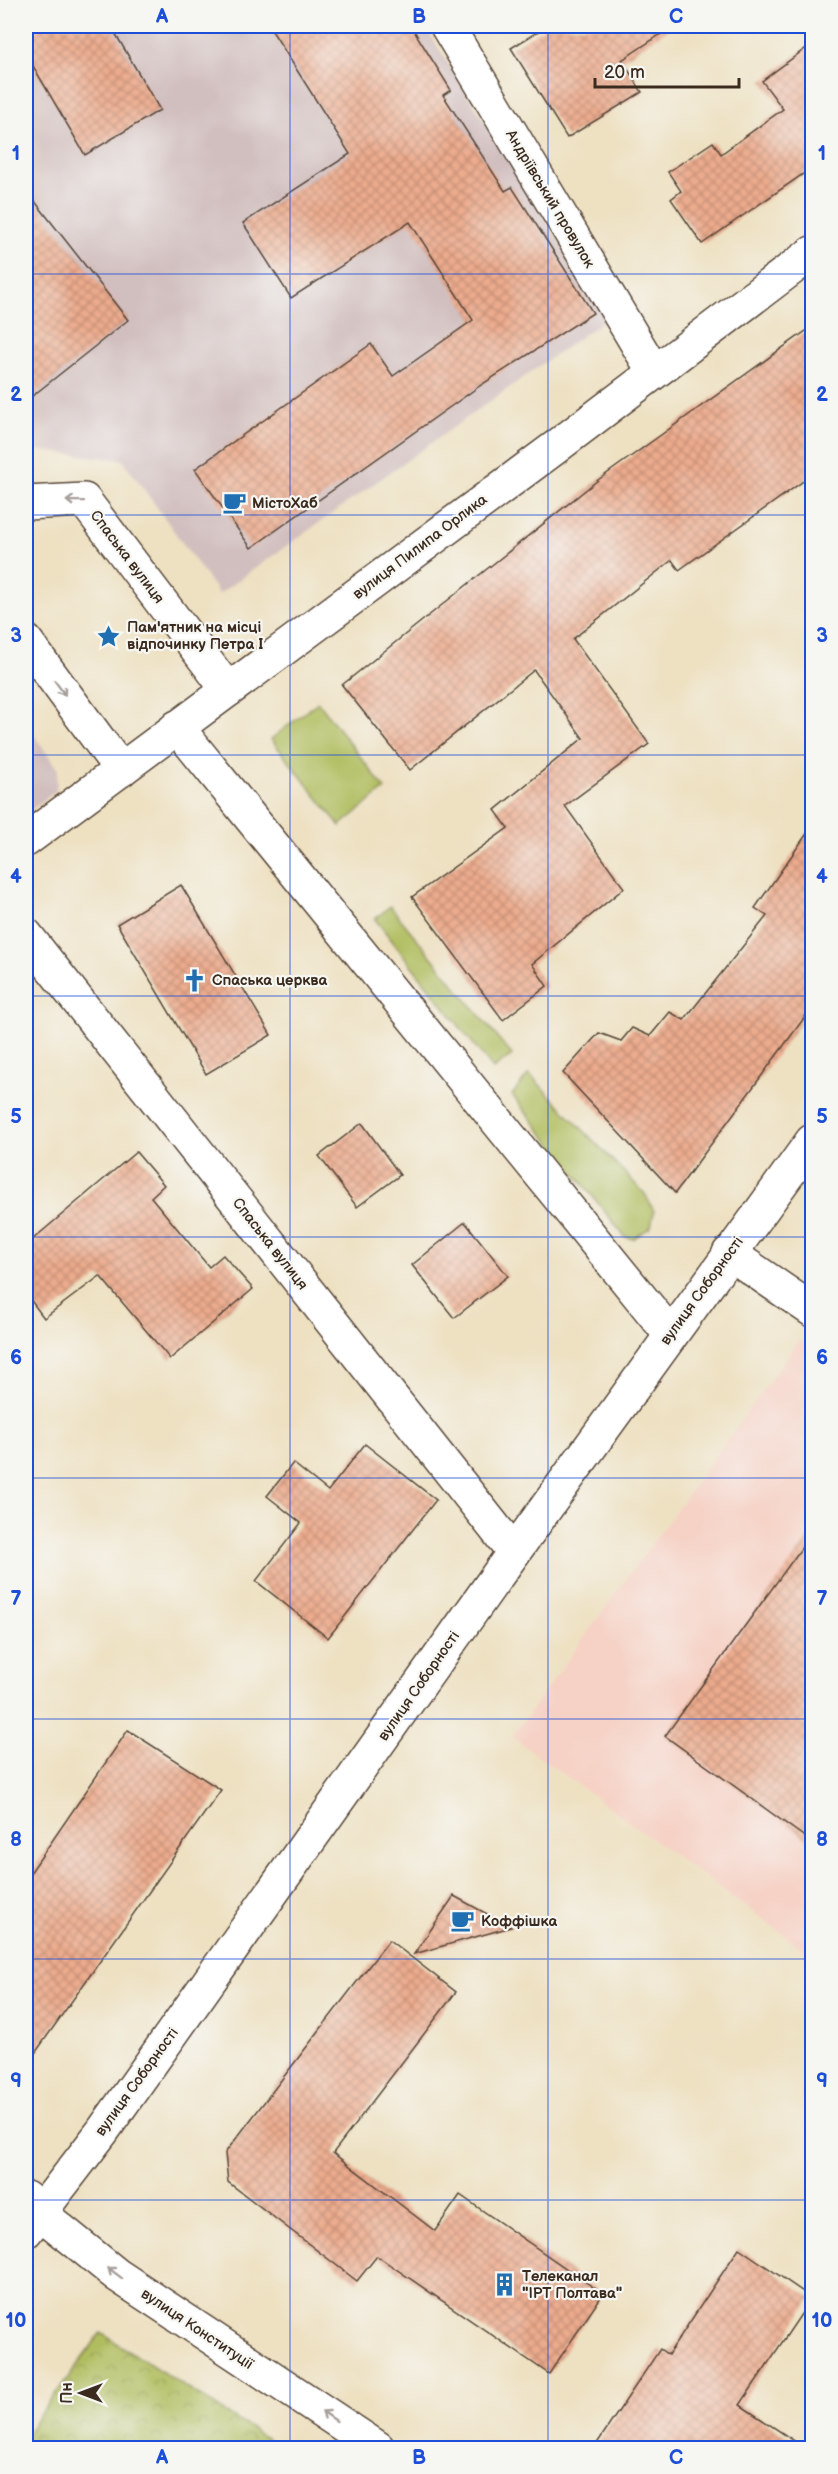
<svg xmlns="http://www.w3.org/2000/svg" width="838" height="2474" font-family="'Balsamiq Sans',sans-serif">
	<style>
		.built { fill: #f6d1c5 }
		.industrial { fill: #d1bfbf }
		.green { fill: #b0bd5f; stroke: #76743e; stroke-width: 1.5 }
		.park { fill: url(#park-crowns); stroke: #76743e; stroke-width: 1.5 }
		.building { fill: url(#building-cross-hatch) }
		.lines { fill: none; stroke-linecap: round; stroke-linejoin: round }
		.street-casing { stroke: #564537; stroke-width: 36 }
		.street { stroke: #fff; stroke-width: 33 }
		.oneway { stroke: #a79f9a }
		.grid { fill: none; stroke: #1d4ed8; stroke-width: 1.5; stroke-opacity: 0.55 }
		.labels { text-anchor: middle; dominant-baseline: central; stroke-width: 4.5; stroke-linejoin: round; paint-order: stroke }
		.street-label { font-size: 15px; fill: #3b2a1e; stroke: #f6f6f2 }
		.poi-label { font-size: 15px; font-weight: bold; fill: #3b2a1e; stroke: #f6f6f2; text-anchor: start }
		.neatline { fill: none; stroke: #1d4ed8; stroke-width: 2 }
		.grid-label { font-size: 20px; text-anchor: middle; font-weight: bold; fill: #1d4ed8 }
	</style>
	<defs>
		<pattern id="park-crowns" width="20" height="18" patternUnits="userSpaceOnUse" patternTransform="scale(1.5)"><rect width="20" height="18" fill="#b0bd5f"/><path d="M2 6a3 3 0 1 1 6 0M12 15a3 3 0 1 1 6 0" fill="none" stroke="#909a4e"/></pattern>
		<pattern id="building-cross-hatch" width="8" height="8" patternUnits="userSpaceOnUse" patternTransform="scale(1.5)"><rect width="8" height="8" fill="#edac8e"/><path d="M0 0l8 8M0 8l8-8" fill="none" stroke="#c18c73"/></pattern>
	</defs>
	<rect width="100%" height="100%" fill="#f6f6f2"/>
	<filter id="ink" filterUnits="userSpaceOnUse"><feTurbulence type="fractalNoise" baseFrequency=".0167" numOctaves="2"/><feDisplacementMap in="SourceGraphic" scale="12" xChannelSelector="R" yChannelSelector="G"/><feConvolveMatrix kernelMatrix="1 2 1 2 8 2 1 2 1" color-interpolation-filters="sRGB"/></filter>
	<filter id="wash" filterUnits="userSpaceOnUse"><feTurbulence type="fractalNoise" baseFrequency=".008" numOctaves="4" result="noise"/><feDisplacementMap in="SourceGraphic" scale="24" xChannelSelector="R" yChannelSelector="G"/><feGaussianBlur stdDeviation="1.35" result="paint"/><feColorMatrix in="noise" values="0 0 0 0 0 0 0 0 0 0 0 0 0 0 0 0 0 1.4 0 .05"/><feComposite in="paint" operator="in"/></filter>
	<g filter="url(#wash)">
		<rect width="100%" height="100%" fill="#eee1c2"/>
		<!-- built -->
		<polygon class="built" points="800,1339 812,1348 812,1955 512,1737"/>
		<!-- industrial -->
		<g class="industrial">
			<polygon points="26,26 425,26 607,318 219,594 123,460 26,449"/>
			<polygon points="26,724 58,769 56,791 26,814"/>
		</g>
		<!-- green -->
		<g class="green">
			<polygon points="318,702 385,789 340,826 271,739"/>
			<polygon points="390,906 512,1055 493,1069 375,919"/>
			<polygon points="529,1074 645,1194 654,1211 651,1227 633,1239 625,1237 512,1095"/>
		</g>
		<!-- park -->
		<polygon class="park" points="101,2333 281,2448 26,2448 26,2434"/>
		<g id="blocks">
			<!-- building -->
			<g class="building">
				<polygon points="26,26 111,26 160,110 85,155 26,54"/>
				<polygon points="269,26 411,26 451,90 443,95 505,191 512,187 593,313 481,385 251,548 195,469 371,344 393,376 473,320 410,222 291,298 243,223 350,154"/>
				<polygon points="547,26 673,26 622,60 642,92 567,138 511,48"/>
				<polygon points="813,43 813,167 702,244 671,199 681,191 668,172 713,142 721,154 783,109 762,81"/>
				<polygon points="26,190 128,320 26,401"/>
				<polygon points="813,326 813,474 679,570 672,560 573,639 649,744 565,806 624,888 532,964 547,986 503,1020 412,897 508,828 495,810 583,738 534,670 410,770 342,685 598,480"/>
				<polygon points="813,825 813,1006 675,1193 563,1073 599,1033 621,1041 632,1028 650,1036 670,1012 684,1020 767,916 755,908"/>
				<polygon points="181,885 271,1035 206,1074 117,924"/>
				<polygon points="362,1123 400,1175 357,1207 319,1156"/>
				<polygon points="136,1152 164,1185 151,1197 209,1267 223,1255 253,1289 170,1359 100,1276 44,1318 26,1294 26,1245"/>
				<polygon points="465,1222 508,1276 454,1318 412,1265"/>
				<polygon points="365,1444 436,1500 328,1638 256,1581 301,1523 267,1496 293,1463 328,1491"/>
				<polygon points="813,1532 813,1843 665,1736"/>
				<polygon points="128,1730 221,1790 26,2066 26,1879"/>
				<polygon points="454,1896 511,1927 414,1954"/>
				<polygon points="389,1940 456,1992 333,2153 435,2231 460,2195 603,2294 549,2374 377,2256 357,2281 228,2182 225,2153"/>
				<polygon points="739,2248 812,2298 740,2405 805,2448 594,2448 660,2349 668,2355"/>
			</g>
		</g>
	</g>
	<g filter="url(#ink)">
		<use href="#blocks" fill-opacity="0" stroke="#564537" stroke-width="1.5"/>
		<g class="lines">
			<defs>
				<g id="street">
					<polyline points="447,26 654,372"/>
					<polyline points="26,503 84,500 228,690"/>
					<polyline points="26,641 121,770"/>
					<polyline points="177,727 671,1335"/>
					<polyline points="26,840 556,447 812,253"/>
					<polyline points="26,935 514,1552"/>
					<polyline points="729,1253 812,1310"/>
					<polyline points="26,2198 39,2212 117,2275 378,2448"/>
					<polyline points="26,2231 102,2132 514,1552 812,1141"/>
				</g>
			</defs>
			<!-- street casing -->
			<use href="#street" class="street-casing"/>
			<!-- street -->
			<use href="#street" class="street"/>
		</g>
		<!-- one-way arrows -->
		<defs><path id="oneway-shaft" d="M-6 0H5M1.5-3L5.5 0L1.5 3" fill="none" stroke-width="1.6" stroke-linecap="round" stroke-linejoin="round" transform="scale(1.5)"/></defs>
		<g class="oneway">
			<use href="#oneway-shaft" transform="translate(75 501) rotate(-179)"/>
			<use href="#oneway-shaft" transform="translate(60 688) rotate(54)"/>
			<use href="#oneway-shaft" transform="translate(115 2273) rotate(-143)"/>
			<use href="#oneway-shaft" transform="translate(329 2416) rotate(-146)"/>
		</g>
	</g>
	<!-- grid -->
	<path class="grid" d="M290,26V2448M548,26V2448M26,274H812M26,515H812M26,755H812M26,996H812M26,1237H812M26,1478H812M26,1719H812M26,1959H812M26,2200H812"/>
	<!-- icons -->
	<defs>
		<symbol id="cafe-bare" viewBox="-9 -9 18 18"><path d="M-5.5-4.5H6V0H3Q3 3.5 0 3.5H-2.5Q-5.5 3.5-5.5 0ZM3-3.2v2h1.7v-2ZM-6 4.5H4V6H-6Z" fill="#1f6fb2" stroke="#f6f6f2" stroke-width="2.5" paint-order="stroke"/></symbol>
		<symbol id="sight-bare" viewBox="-9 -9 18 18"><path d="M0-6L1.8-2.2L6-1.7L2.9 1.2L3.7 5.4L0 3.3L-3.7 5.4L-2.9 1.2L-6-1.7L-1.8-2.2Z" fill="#1f6fb2" stroke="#f6f6f2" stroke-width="2.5" paint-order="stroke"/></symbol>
		<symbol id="church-bare" viewBox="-9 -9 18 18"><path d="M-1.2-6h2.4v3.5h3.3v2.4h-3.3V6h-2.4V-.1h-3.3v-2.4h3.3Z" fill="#1f6fb2" stroke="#f6f6f2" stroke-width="2.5" paint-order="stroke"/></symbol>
		<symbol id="building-bare" viewBox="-9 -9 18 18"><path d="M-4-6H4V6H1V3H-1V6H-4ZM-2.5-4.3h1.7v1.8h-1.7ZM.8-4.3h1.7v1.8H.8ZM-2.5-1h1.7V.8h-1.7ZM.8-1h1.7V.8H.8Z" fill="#1f6fb2" stroke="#f6f6f2" stroke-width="2.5" paint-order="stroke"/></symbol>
	</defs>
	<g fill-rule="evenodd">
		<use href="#cafe-bare" x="218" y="486" width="33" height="33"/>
		<use href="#sight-bare" x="92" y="620" width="33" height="33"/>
		<use href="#church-bare" x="178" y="964" width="33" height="33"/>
		<use href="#cafe-bare" x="446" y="1904" width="33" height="33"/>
		<use href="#building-bare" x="488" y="2268" width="33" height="33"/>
	</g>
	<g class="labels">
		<!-- street labels -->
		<g class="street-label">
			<text transform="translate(550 199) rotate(59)">Андріївський провулок</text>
			<text transform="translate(420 547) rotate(-37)">вулиця Пилипа Орлика</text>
			<text transform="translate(127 557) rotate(53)">Спаська вулиця</text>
			<text transform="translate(270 1244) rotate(52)">Спаська вулиця</text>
			<text transform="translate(702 1291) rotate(-54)">вулиця Соборності</text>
			<text transform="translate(419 1686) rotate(-55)">вулиця Соборності</text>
			<text transform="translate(137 2082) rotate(-54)">вулиця Соборності</text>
			<text transform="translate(197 2329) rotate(34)">вулиця Конституції</text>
		</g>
		<!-- poi labels -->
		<g class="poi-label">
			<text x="252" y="503">МістоХаб</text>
			<text x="127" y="627">Пам'ятник на місці<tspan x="127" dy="17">відпочинку Петра I</tspan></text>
			<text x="212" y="980">Спаська церква</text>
			<text x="481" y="1921">Коффішка</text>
			<text x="522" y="2276">Телеканал<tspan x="522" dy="17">"ІРТ Полтава"</tspan></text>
		</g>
	</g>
	<!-- margin -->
	<rect width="838" height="2474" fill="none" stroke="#f6f6f2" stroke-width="66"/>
	<!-- north arrow -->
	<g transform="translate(81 2393) rotate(270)" stroke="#f6f6f2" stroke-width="4.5" paint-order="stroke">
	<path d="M0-4.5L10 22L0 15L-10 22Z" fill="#3b2a1e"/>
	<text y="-9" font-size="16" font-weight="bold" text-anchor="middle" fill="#3b2a1e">Пн</text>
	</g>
	<!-- scale -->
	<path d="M595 78v9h144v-9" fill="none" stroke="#3b2a1e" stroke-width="3"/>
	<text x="604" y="78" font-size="18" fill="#3b2a1e" stroke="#f6f6f2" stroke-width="4.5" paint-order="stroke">20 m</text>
	<rect x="33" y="33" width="772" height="2408" class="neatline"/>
	<g class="grid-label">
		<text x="162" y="23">A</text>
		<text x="419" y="23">B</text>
		<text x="676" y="23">C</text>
		<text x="16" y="160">1</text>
		<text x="822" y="160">1</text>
		<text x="16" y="401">2</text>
		<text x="822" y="401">2</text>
		<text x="16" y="642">3</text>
		<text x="822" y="642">3</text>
		<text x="16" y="883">4</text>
		<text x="822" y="883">4</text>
		<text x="16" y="1123">5</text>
		<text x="822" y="1123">5</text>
		<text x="16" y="1364">6</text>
		<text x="822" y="1364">6</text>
		<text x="16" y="1605">7</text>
		<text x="822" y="1605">7</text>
		<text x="16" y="1846">8</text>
		<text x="822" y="1846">8</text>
		<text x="16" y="2087">9</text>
		<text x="822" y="2087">9</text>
		<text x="16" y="2327">10</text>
		<text x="822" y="2327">10</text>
		<text x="162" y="2464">A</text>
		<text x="419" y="2464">B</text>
		<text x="676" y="2464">C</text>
	</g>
</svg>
